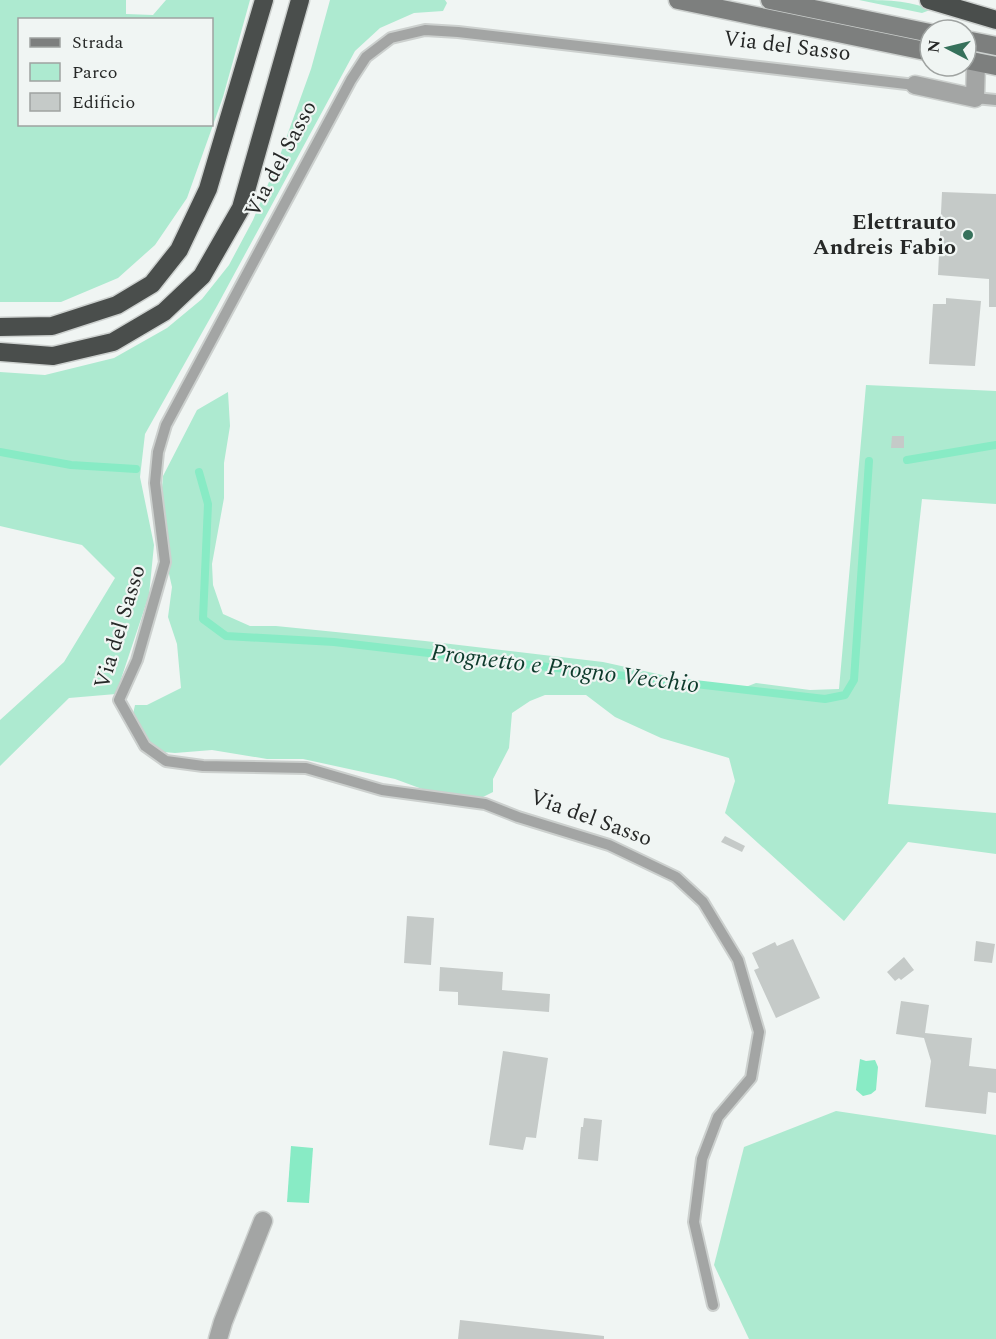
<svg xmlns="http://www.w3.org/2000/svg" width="996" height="1339" font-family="Spectral,serif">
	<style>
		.green { fill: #adead0; fill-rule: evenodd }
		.water { fill: #88ebc5 }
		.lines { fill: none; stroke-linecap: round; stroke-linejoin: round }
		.stream { stroke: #88ebc5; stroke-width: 8 }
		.building { fill: #c5cac8 }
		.lane-casing { stroke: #ccd0ce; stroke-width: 14 }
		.street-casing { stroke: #ccd0ce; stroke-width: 21 }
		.secondary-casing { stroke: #ccd0ce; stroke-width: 21 }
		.highway-casing { stroke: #ccd0ce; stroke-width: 21 }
		.lane { stroke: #a3a5a4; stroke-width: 10 }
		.street { stroke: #a3a5a4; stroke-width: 18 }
		.secondary { stroke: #7d7f7e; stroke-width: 18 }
		.highway { stroke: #4a4e4c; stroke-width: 18 }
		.poi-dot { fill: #36715b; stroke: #f0f5f3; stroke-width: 2 }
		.labels { text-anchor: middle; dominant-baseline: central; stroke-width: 4.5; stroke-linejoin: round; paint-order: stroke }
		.street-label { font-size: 22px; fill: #262827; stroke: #f0f5f3 }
		.poi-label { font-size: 22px; font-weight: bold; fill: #262827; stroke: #f0f5f3; text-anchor: end }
		.water-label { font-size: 24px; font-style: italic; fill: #0d3a2b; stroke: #f0f5f3 }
	</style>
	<rect width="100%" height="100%" fill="#f0f5f3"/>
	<!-- green -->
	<g class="green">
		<path d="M0,0H126V14L153,15L166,0H250L223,97L187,198L155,245L118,278L61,302H0ZM20,20H212V124H20Z"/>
		<polygon points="330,0 445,0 447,3 443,11 414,13 380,28 355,51 217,306 145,434 140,477 154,545 149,595 116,694 69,698 0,766 0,720 64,662 115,578 82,545 0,526 0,372 45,375 114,358 167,328 202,299 229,265 253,220 279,158 311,69"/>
		<path d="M859,0C883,0 910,0 930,10L922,13Z"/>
		<path d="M866,385L996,391V504L922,499L888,804L996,813V854L908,842L844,921L725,813L735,781L729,758L661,738L615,717L586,695H545L530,701L512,713L509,748L493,779V792L475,801L433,793L395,779L303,759H267L212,750L175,753L140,750C129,734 131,723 135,705H147L181,688L177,644L168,617L172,587L167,565L169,548L161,500L163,476L197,410L228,392L230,426L224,463V498L212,564L213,585L223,614L250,626H276L425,641L603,662L717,687L743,688L756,683L810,690L839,689Z"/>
		<polygon points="836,1111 996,1135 996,1339 749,1339 714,1265 744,1147"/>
	</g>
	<!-- water -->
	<g class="water">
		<polygon points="860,1059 866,1061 875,1060 878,1067 876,1090 871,1094 863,1096 856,1090"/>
		<polygon points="291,1146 313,1148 309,1203 287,1202"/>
	</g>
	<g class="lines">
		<!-- stream -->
		<g class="stream">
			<polyline points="0,452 71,465 136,469"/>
			<polyline points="907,460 996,445"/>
			<polyline points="199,472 208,504 203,619 226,636 334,642 825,699 845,695 854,680 869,461"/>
		</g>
	</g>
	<!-- building -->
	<g class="building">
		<polygon points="942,192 996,194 996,307 989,307 989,279 938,275"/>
		<polygon points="946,298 981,301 975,366 929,364 933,304 946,304"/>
		<polygon points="892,436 904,436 904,448 891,448"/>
		<polygon points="725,836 745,846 742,852 721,842"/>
		<polygon points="407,916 434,918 431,965 404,963"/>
		<polygon points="793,939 820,998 776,1018 754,970 759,968 752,953 775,942 777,946"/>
		<polygon points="976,941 995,944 992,963 974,961"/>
		<polygon points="904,957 914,970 901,980 899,978 895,981 887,972"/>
		<polygon points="440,967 503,972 502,990 550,994 549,1012 458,1005 458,992 439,991"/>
		<polygon points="901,1001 929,1005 925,1033 972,1038 969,1066 996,1069 996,1093 988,1092 986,1114 925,1107 931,1061 924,1038 896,1034"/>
		<polygon points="503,1051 548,1058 536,1138 526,1137 523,1150 489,1145"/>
		<polygon points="584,1118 602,1120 598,1161 578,1159 581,1127 583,1127"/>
		<polygon points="460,1320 604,1336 604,1339 458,1339"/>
	</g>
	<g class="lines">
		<defs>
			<g id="lane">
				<polyline points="975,98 996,100"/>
				<polyline points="713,1305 694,1222 702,1159 718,1117 751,1078 759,1032 738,960 703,902 676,877 609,845 518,817 485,804 382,790 306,768 203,766 166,761 145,746 119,700 137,660 165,562 155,483 158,452 166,425 351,80 366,57 391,38 425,30 458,32 915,85"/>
			</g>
			<g id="street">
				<polyline points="915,85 975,98 976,62"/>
				<polyline points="218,1339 223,1322 263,1221"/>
			</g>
			<g id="secondary">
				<polyline points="678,0 930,52"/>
				<polyline points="770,0 930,33"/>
				<polyline points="966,40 996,46"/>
				<polyline points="966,60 996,66"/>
			</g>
			<g id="highway">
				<polyline points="929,0 996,20"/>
				<polyline points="0,327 52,326 117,305 152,284 179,250 208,189 264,0"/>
				<polyline points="0,352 53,356 113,342 164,312 202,276 241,208 300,0"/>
			</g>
		</defs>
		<!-- lane casing -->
		<use href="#lane" class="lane-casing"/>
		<!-- street casing -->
		<use href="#street" class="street-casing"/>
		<!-- secondary casing -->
		<use href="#secondary" class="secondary-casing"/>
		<!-- highway casing -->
		<use href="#highway" class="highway-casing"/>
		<!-- lane -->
		<use href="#lane" class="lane"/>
		<!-- street -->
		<use href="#street" class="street"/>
		<!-- secondary -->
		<use href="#secondary" class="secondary"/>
		<!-- highway -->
		<use href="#highway" class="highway"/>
	</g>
	<!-- markers -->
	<circle class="poi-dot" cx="968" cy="235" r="6"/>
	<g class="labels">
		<!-- street labels -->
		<g class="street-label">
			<text transform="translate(787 46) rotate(7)">Via del Sasso</text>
			<text transform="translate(281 159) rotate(-62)">Via del Sasso</text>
			<text transform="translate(120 627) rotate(-73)">Via del Sasso</text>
			<text transform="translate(591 818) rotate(20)">Via del Sasso</text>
		</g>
		<!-- poi labels -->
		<g class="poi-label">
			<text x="956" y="222">Elettrauto<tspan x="956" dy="25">Andreis Fabio</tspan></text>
		</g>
		<!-- water labels -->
		<g class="water-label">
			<text transform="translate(565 669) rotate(7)">Prognetto e Progno Vecchio</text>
		</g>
	</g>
	<!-- legend -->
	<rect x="18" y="18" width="195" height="108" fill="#f0f5f3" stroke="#9fa3a1" stroke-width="1.5"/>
	<rect x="30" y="38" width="30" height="9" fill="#7d7f7e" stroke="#9fa3a1" stroke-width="1.5"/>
	<text x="72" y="48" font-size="18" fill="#262827">Strada</text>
	<rect x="30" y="63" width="30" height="18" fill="#adead0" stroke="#9fa3a1" stroke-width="1.5"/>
	<text x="72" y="78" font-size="18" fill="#262827">Parco</text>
	<rect x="30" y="93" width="30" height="18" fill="#c5cac8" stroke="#9fa3a1" stroke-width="1.5"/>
	<text x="72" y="108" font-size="18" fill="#262827">Edificio</text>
	<!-- north arrow -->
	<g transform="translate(948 48) rotate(277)"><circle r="28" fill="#f0f5f3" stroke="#9fa3a1" stroke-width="1.5"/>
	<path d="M0-4.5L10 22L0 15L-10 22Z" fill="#36715b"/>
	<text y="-9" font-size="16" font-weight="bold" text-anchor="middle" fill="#262827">N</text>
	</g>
</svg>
